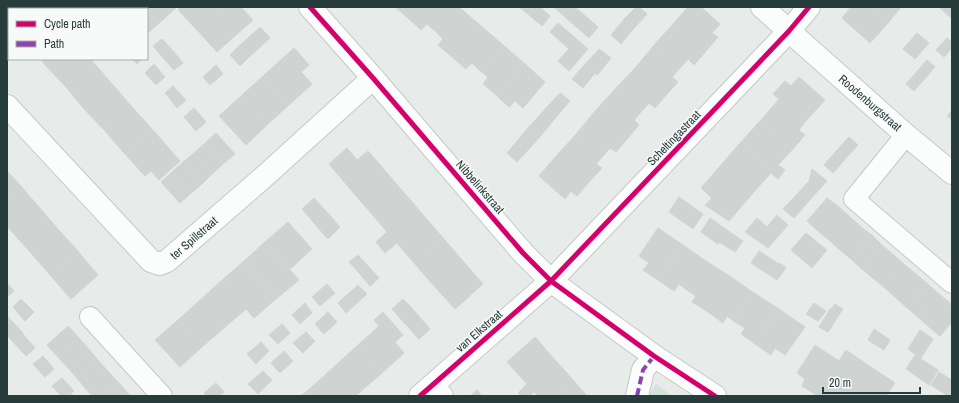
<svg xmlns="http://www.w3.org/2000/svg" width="959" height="403" font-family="'Archivo Narrow',sans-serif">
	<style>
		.green { fill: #d3e3da }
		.building { fill: #cfd3d2; stroke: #d0d5d3 }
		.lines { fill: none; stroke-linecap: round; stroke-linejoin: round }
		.service-casing { stroke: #c4c9c7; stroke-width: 22 }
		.pedestrian-casing { stroke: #c4c9c7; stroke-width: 24 }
		.minor-casing { stroke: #c4c9c7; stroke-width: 24 }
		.service { stroke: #fbfcfc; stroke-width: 20 }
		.pedestrian { stroke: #fbfcfc; stroke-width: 22 }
		.minor { stroke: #fbfcfc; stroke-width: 22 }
		.quiet { stroke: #8e44ad; stroke-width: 4; stroke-dasharray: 8 4; stroke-linecap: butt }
		.cycleway-casing { stroke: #f7faf9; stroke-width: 8 }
		.cycleway { stroke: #d6006c; stroke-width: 5 }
		.labels { text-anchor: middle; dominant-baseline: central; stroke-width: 3; stroke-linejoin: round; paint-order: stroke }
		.street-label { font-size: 12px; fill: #273d3b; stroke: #f7faf9 }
	</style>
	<rect width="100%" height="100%" fill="#e7ecea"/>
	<!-- green -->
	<polygon class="green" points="656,384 672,396 648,396"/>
	<!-- building -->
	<g class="building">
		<polygon points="7,7 24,7 22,9 9,9 9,21 7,22"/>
		<polygon points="24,7 44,7 45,9 22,9"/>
		<polygon points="87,7 104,7 106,9 87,9 86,8"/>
		<polygon points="119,7 151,7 147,10 147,9 120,9"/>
		<polygon points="151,7 175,7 176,8 147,34 147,10"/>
		<polygon points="179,7 223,7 197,30 179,11"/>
		<polygon points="223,7 241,7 253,20 217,52 197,30"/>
		<polygon points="395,7 418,7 408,18"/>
		<polygon points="418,7 456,7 435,31 427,24 421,30 408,18"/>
		<polygon points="456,7 459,7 480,25 452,57 438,45 443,39 435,31"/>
		<polygon points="519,7 534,7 528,14"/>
		<polygon points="534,7 540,7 550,16 542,26 528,14"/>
		<polygon points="554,7 575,7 566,18"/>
		<polygon points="575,7 598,27 589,38 566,18"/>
		<polygon points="636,7 639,7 647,14 635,27 625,18"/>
		<polygon points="688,7 701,7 720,24 712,33 718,37 707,50 675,22"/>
		<polygon points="851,7 872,7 889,22 870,43 842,18"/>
		<polygon points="872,7 901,7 889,22"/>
		<polygon points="939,7 952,7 952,17 951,18"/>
		<polygon points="625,18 635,27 621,44 611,35"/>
		<polygon points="675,22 707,50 694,65 688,59 681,67 655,44"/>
		<polygon points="558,23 588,49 569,71 558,61 569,49 550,32"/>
		<polygon points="480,25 502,44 479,70 472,63 466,69 452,57"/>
		<polygon points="260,27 270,38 248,58 238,47"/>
		<polygon points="917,33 929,43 922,51 910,41"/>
		<polygon points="947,38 952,42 952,48 944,57 936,50"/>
		<polygon points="162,39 173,51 164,59 153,46"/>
		<polygon points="910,41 922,51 915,59 903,49"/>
		<polygon points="502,44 524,63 496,95 483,84 488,77 479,70"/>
		<polygon points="655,44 681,67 672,77 678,82 667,94 636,67"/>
		<polygon points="238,47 248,58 240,66 230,55"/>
		<polygon points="294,48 309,65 301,72 312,84 289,105 263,76"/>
		<polygon points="599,49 611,58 599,73 587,62"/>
		<polygon points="173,51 183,63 174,70 164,59"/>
		<polygon points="41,59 54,59 46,66"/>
		<polygon points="54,59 90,59 94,63 66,87 46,66"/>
		<polygon points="132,59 142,59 137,64"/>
		<polygon points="927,60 935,67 914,91 906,84"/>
		<polygon points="587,62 599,73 597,75 595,73 583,88 572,79"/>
		<polygon points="94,63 113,85 85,110 66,87"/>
		<polygon points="524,63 545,82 523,108 515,101 509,107 496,95"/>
		<polygon points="154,64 165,77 156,85 145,73"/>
		<polygon points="216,65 223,74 210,85 203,77"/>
		<polygon points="636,67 667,94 655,108 649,103 642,111 616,88"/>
		<polygon points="263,76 289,105 267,125 241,96"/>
		<polygon points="799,77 825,100 805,122 773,94 785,81 791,86"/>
		<polygon points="113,85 132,107 105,131 85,110"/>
		<polygon points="173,86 186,100 177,108 165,93"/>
		<polygon points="616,88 642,111 634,120 639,125 628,138 596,110"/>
		<polygon points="560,93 570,101 557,116 547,107"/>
		<polygon points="241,96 267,125 246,145 219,116"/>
		<polygon points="779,99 805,122 799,130 805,135 792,150 760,121"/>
		<polygon points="132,107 152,129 124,153 105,131"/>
		<polygon points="547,107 557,116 539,138 528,128"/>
		<polygon points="194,108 206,122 196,131 184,117"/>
		<polygon points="596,110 628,138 616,152 610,148 603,156 577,133"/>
		<polygon points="952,110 952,120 947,116"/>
		<polygon points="760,121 792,150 778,165 785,170 778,179 771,173 773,171 740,143"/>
		<polygon points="528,128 539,138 517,162 507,153"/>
		<polygon points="152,129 180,161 159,180 151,171 145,176 124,153"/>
		<polygon points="216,133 235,154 223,164 205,143"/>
		<polygon points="577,133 603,156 596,164 602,168 589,182 558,154"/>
		<polygon points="849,137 858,145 846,158 837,150"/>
		<polygon points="205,143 223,164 212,174 194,153"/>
		<polygon points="740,143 773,171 753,193 721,165"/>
		<polygon points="347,148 357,160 368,151 387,173 357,197 329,164"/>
		<polygon points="837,150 846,158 833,173 824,165"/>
		<polygon points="194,153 212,174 202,184 182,163"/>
		<polygon points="558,154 589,182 577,196 571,191 565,199 539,176"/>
		<polygon points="182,163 202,184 190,194 171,173"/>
		<polygon points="721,165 753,193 729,221 705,205 712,198 701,188"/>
		<polygon points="812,169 827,181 808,202 798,193 809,181"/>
		<polygon points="7,171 20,185 7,196"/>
		<polygon points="171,173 190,194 180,203 161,182"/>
		<polygon points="387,173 406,195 377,220 357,197"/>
		<polygon points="20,185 38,206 11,231 7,226 7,196"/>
		<polygon points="798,193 808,202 794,218 783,209"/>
		<polygon points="406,195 425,217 384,252 376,242 387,232 377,220"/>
		<polygon points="679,197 703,214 693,229 669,212"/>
		<polygon points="314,198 333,219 320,230 302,209"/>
		<polygon points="827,198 839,207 818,231 807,221"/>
		<polygon points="38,206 58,229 31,253 11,231"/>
		<polygon points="839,207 850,217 830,241 818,231"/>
		<polygon points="777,215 788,225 768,248 745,232 757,218 767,227"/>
		<polygon points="425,217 444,239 415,264 397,243 385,253 384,252"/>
		<polygon points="850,217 861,227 841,251 830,241"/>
		<polygon points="710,218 727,230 718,244 701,232"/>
		<polygon points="333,219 340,227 328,239 320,230"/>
		<polygon points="288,222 312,249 290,269 265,242"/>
		<polygon points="861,227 873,236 852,260 841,251"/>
		<polygon points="658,228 683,245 658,280 643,270 649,263 639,256"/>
		<polygon points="58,229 77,250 50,275 31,253"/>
		<polygon points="727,230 743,241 735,252 719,242"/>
		<polygon points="806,233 827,250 812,268 791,250"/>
		<polygon points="873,236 883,246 863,270 852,260"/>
		<polygon points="444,239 463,261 434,286 415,264"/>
		<polygon points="265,242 299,280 276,299 243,262"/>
		<polygon points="683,245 706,261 687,290 679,284 674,291 658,280"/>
		<polygon points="883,246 894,255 874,279 863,270"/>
		<polygon points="77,250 98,275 71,299 50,275"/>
		<polygon points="759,251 776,262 768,274 751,263"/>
		<polygon points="358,255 368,266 360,274 349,262"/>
		<polygon points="894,255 905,265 885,288 874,279"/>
		<polygon points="463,261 483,284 455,309 434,286"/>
		<polygon points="706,261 731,277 708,312 692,302 696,296 687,290"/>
		<polygon points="243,262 276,299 254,318 221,281"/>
		<polygon points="776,262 778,264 780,263 786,268 777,280 768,274"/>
		<polygon points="905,265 916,274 896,298 885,288"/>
		<polygon points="368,266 379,278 370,286 360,274"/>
		<polygon points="916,274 928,284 906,307 896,298"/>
		<polygon points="731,277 754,293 735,322 727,316 723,323 708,312"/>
		<polygon points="221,281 246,309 224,328 199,301"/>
		<polygon points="7,283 14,291 7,297"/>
		<polygon points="327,284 335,293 320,306 312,297"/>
		<polygon points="928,284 938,293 917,316 906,307"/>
		<polygon points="358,285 367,294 346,313 338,303"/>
		<polygon points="754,293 779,309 755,344 741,334 745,328 735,322"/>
		<polygon points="938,293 950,303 929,327 917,316"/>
		<polygon points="21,299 34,312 25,321 13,307"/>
		<polygon points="403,299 411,307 399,317 392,309"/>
		<polygon points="199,301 224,328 202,347 178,320"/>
		<polygon points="305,303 312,313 300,324 292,315"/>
		<polygon points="814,303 826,311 818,321 806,314"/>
		<polygon points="950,303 952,305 952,322 940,336 929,327"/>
		<polygon points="835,304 843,309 828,332 819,327 830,309 831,309"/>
		<polygon points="411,307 430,329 419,339 399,317"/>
		<polygon points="779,309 805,327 785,355 775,348 771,355 755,344"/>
		<polygon points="328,312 337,322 324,334 315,324"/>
		<polygon points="383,312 403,335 395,342 404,353 382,373 358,345 379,326 374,320"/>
		<polygon points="7,316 23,333 13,342 7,335"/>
		<polygon points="178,320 202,347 180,367 155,340"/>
		<polygon points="282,324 290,333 278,344 269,335"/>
		<polygon points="68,326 78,337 56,355 47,345"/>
		<polygon points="874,329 890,340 884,350 868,340"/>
		<polygon points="920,330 933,339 921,358 908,349"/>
		<polygon points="306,332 315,341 303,353 293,343"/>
		<polygon points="23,334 35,348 26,356 13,342"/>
		<polygon points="78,337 88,348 67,367 56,355"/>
		<polygon points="535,337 555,360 518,393 527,384 507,362"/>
		<polygon points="261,342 269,351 256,364 247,354"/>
		<polygon points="358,345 382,373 360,392 336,365"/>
		<polygon points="815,345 839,361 816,395 802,386 805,379 797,373"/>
		<polygon points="88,348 97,359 76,377 67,367"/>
		<polygon points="846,350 871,367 851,396 817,396 816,395"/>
		<polygon points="284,351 293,361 280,373 271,363"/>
		<polygon points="915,355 938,370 929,385 906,369"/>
		<polygon points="43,356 54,369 45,377 33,364"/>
		<polygon points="97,359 107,370 86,389 76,377"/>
		<polygon points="555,360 574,381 558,396 538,396 534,392 530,396 521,396 518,393"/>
		<polygon points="336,365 360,392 356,396 324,396 314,385"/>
		<polygon points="871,367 895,383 886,396 851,396"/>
		<polygon points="107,370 117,381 101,396 92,396 86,389"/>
		<polygon points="263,371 272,380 258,394 248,384"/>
		<polygon points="939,372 952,380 952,396 948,396 931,385"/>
		<polygon points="62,378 74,391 69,396 61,396 52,386"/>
		<polygon points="117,381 127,392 122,396 101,396"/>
		<polygon points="574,381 587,396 558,396"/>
		<polygon points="216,383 224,392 219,396 207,396 204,393"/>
		<polygon points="314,385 324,396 301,396"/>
		<polygon points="477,390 482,396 470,396"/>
		<polygon points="127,392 130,396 122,396"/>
	</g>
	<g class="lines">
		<defs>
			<g id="service">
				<polyline points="906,135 854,199 952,283"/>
				<polyline points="90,317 162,396"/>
				<polyline points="433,384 443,396"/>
			</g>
			<polyline id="pedestrian" points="637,396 643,370 654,356"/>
			<g id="minor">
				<polyline points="310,7 373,78 523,253 551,281 654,356 715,396"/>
				<polyline points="762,7 906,135 952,173"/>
				<polyline points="7,106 151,261 160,264 167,261 267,174 373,78"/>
				<polyline points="420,396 551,281 789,31 809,7"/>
			</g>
		</defs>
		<!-- service casing -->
		<use href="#service" class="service-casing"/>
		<!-- pedestrian casing -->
		<use href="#pedestrian" class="pedestrian-casing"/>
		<!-- minor casing -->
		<use href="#minor" class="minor-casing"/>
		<!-- service -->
		<use href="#service" class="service"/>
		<!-- pedestrian -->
		<use href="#pedestrian" class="pedestrian"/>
		<!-- minor -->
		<use href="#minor" class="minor"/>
		<!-- quiet -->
		<polyline class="quiet" points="637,396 643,370 654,356"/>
		<defs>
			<g id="cycleway">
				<polyline points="310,7 373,78 523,253 551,281 654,356 715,396"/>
				<polyline points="420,396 551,281 789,31 809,7"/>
			</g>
		</defs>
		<!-- cycleway casing -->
		<use href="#cycleway" class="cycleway-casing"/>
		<!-- cycleway -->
		<use href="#cycleway" class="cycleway"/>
	</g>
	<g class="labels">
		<!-- street labels -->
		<g class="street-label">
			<text transform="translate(870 103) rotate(41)">Roodenburgstraat</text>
			<text transform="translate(674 138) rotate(-46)">Scheltingastraat</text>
			<text transform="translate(480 187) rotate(49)">Nibbelinkstraat</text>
			<text transform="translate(194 238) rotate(-41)">ter Spillstraat</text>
			<text transform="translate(479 331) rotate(-41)">van Elkstraat</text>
		</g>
	</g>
	<!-- border -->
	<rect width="959" height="403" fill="none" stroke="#273d3b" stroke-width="16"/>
	<!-- legend -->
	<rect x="8" y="8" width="140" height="52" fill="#f7faf9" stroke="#a4aead"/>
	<rect x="16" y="21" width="20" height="6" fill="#d6006c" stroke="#a4aead"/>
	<text x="44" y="28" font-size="12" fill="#273d3b">Cycle path</text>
	<rect x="16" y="41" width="20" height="6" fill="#8e44ad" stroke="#a4aead"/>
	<text x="44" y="48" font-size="12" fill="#273d3b">Path</text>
	<!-- scale -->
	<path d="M823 387v6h97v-6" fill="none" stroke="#273d3b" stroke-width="2"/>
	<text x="829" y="387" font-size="12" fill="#273d3b" stroke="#f7faf9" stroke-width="3" paint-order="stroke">20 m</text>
</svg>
